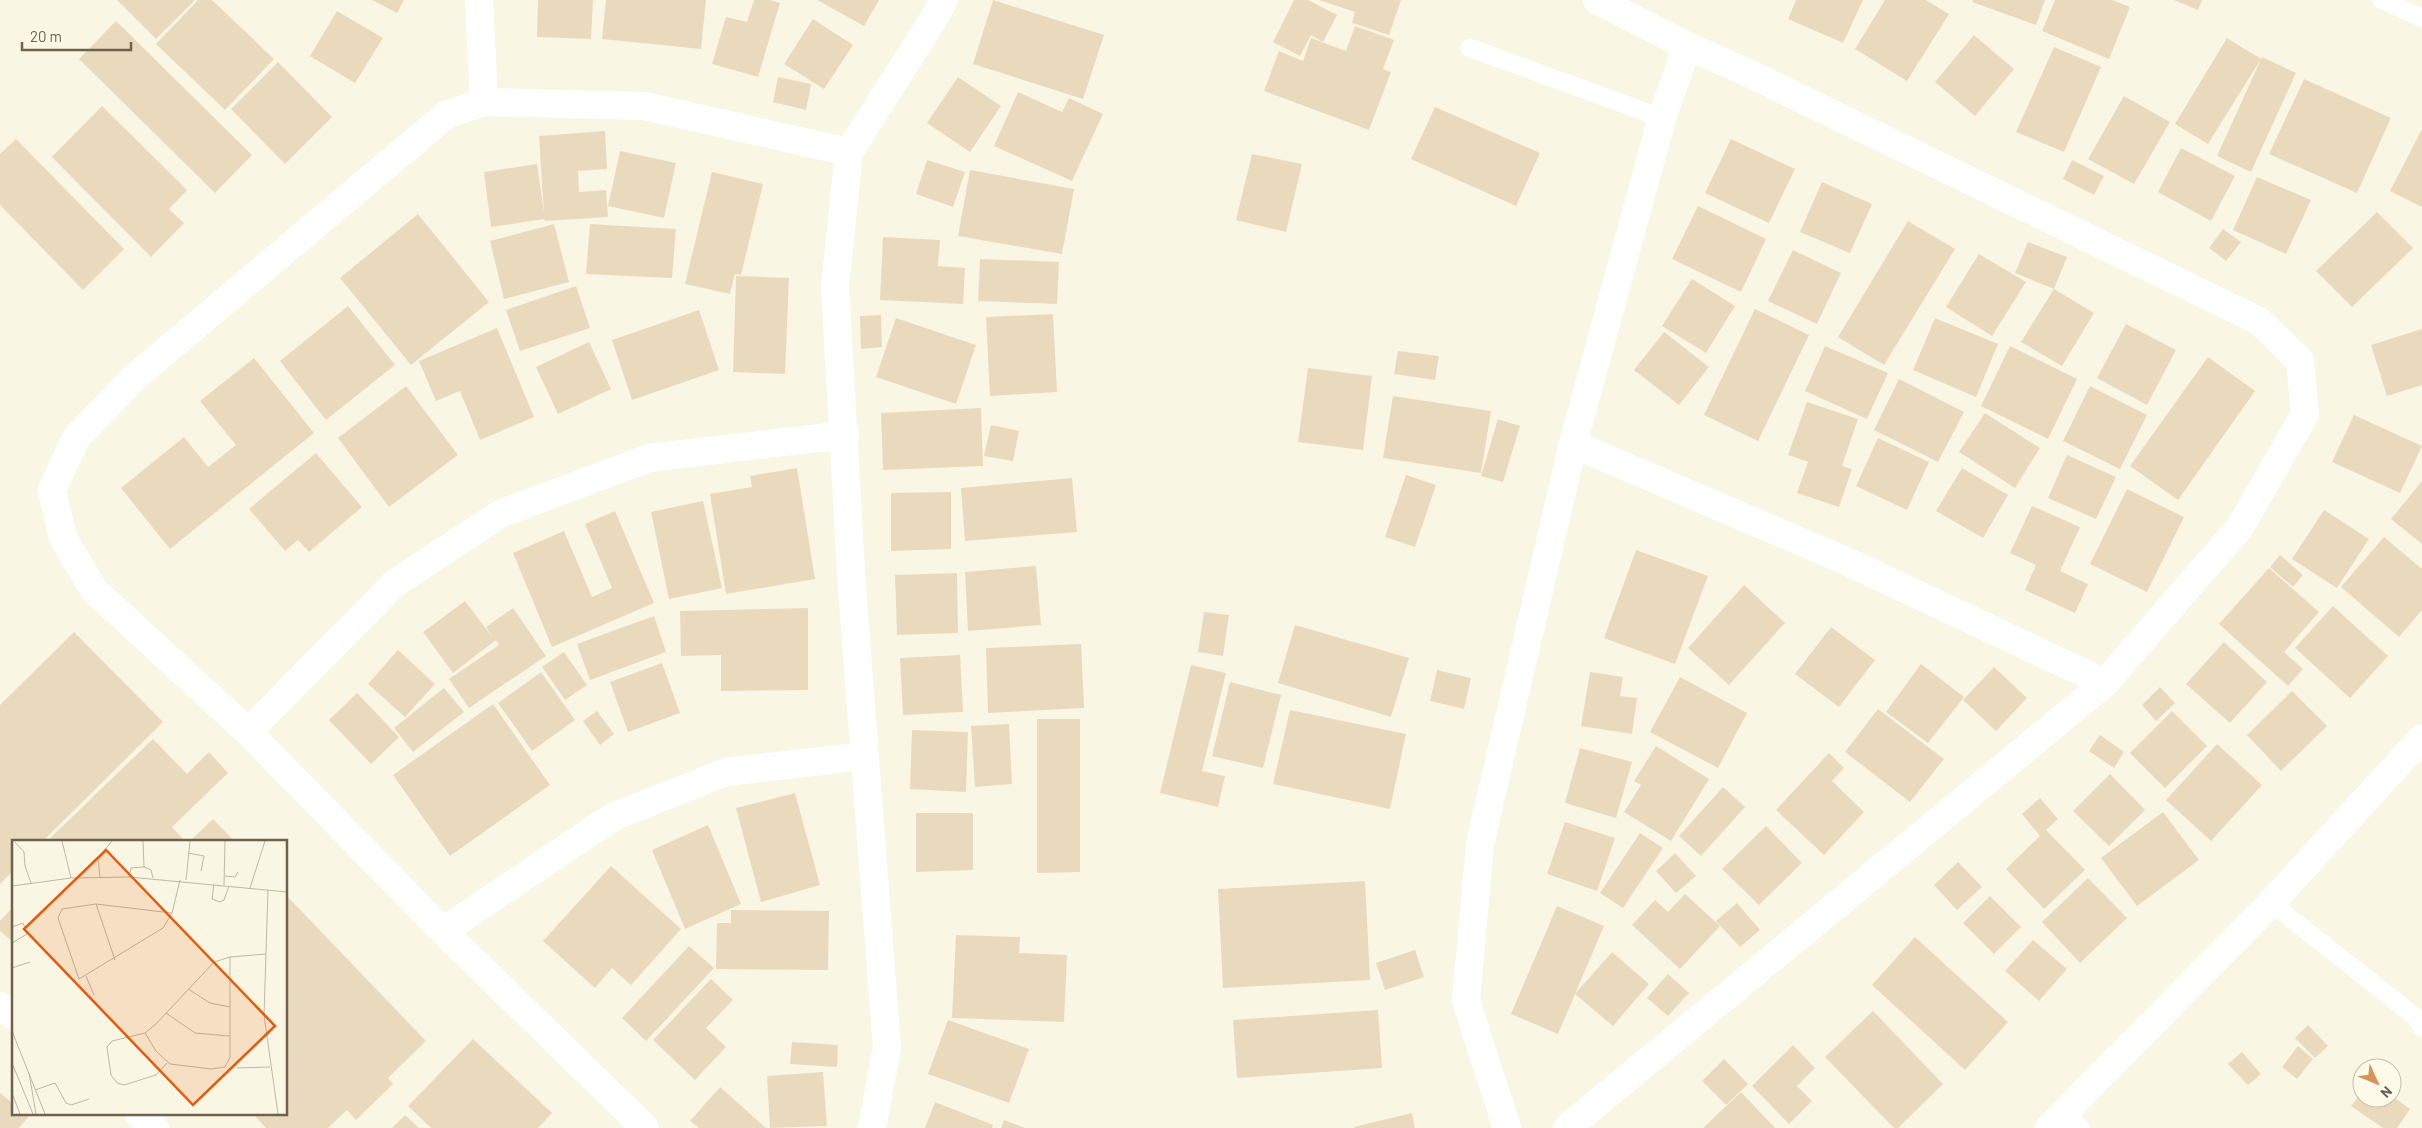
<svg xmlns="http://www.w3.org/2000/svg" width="2422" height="1128" font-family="Barlow,sans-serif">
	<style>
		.building { fill: #eadabd }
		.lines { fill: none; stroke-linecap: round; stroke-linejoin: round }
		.lane { stroke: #fff; stroke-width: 18 }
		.street { stroke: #fff; stroke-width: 28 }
		.secondary { stroke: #fff; stroke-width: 28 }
		.inset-road { fill: none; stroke: #beb7a3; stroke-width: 1 }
		.view { fill: #e8590c; fill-opacity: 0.15; stroke: #e8590c; stroke-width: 2.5 }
		.inset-edge { fill: none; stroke: #6f624d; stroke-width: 2.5 }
	</style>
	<rect width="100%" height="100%" fill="#f9f7e4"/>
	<!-- building -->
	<g class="building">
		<polygon points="117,0 195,0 156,39"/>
		<polygon points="198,0 212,0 274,59 225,110 156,44"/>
		<polygon points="372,0 404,0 397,13"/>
		<polygon points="538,0 593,0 591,39 537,37"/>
		<polygon points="606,0 706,0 701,49 602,39"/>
		<polygon points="754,0 770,0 780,3 758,77 712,64 726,17 747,22"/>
		<polygon points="817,0 879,0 864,26"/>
		<polygon points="993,0 1104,35 1083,99 973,64"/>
		<polygon points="1294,0 1308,0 1337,15 1323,42 1311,35 1300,56 1273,42"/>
		<polygon points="1319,0 1401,0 1389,35 1352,23 1355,12"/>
		<polygon points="1796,0 1863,0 1843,43 1788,19"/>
		<polygon points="1885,0 1926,0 1949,14 1907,81 1855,49"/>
		<polygon points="1973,0 2045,0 2036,25 1972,2"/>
		<polygon points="2055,0 2112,0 2130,7 2109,59 2042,31"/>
		<polygon points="2174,0 2202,0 2198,10"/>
		<polygon points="337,11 383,38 355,83 310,56"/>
		<polygon points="813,19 853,45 824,89 784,64"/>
		<polygon points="116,21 252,155 215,193 79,59"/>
		<polygon points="1355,26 1394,40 1383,69 1391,72 1369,130 1264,91 1279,51 1303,61 1311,38 1346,51"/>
		<polygon points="1974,35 2014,69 1975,116 1935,82"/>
		<polygon points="2227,38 2261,59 2208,144 2175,124"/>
		<polygon points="2054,47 2101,67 2064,152 2016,132"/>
		<polygon points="2262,57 2296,73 2251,172 2217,156"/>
		<polygon points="278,62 332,117 285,164 231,109"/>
		<polygon points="778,77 811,84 806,110 773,102"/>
		<polygon points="958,77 1001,106 970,152 927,123"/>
		<polygon points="2304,79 2391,118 2357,193 2269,154"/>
		<polygon points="1018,92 1062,112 1069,98 1103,114 1072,181 994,146"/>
		<polygon points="2124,96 2170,122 2134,184 2088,159"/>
		<polygon points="102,106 187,190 169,209 184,223 151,257 52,157"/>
		<polygon points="1435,107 1540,153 1516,206 1411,159"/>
		<polygon points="2422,129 2422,207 2390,191"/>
		<polygon points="605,131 607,169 578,171 579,192 606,190 608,217 545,221 544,219 491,227 484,172 537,164 544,213 539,136"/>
		<polygon points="16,139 124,249 83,290 0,205 0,154"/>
		<polygon points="1731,139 1795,169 1769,223 1705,193"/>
		<polygon points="2181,148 2235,176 2211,221 2158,192"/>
		<polygon points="620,151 676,163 664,218 608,206"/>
		<polygon points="1252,154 1302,164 1286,232 1236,220"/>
		<polygon points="927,160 965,172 953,207 916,194"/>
		<polygon points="2072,160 2104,176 2094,195 2063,179"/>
		<polygon points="970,170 1074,189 1062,254 958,236"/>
		<polygon points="712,172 763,184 741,275 735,274 730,294 685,284"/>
		<polygon points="2257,177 2311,200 2286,254 2233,230"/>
		<polygon points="1822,182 1872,204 1850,253 1800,232"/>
		<polygon points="1698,206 1766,239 1741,292 1672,259"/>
		<polygon points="2377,212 2413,248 2352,307 2316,271"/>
		<polygon points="418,214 489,302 411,365 340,278"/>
		<polygon points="1908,221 1955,249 1884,365 1838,337"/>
		<polygon points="554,224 569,282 504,299 490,241"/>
		<polygon points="590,224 676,229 672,278 586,274"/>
		<polygon points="2223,229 2241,242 2226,261 2209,248"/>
		<polygon points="883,237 940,240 938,266 965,268 963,304 880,300"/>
		<polygon points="2028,242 2067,257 2054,289 2015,273"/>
		<polygon points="1793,250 1841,273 1817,324 1768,301"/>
		<polygon points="1979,254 2026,282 1992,336 1946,307"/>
		<polygon points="980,259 1059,262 1057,304 978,301"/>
		<polygon points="736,276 789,278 785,374 733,372"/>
		<polygon points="1692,279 1735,306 1706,353 1662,326"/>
		<polygon points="576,286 590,328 520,351 506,310"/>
		<polygon points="2054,289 2094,313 2062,366 2021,342"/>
		<polygon points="348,306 395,365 326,420 280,361"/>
		<polygon points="1755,309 1809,335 1758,441 1704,415"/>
		<polygon points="699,310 719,370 632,400 612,340"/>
		<polygon points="1053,314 1057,392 990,396 986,317"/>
		<polygon points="881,315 882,347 861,349 860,316"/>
		<polygon points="896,318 976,345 956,404 876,377"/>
		<polygon points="1935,318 1998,344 1976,397 1913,370"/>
		<polygon points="2126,324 2176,350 2147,405 2097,378"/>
		<polygon points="497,328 534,417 480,440 460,391 436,401 419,361"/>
		<polygon points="2422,329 2422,385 2387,396 2371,345"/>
		<polygon points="1664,332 1709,367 1679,405 1634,370"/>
		<polygon points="589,342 611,389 558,414 536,367"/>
		<polygon points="1825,346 1888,373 1867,419 1805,391"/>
		<polygon points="2010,346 2077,379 2048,439 1981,406"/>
		<polygon points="1398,351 1439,356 1435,380 1394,374"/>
		<polygon points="2208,357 2255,391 2178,500 2130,466"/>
		<polygon points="254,358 314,433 170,549 121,488 184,437 208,467 236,445 200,401"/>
		<polygon points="1308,368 1372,376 1363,450 1298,442"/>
		<polygon points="1899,379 1964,412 1938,462 1874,430"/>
		<polygon points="406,386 458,455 389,507 338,438"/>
		<polygon points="2090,386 2147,415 2120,469 2063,441"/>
		<polygon points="1393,396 1491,411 1481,473 1383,458"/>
		<polygon points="1807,402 1858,419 1842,466 1852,469 1839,507 1797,493 1808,462 1788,455"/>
		<polygon points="981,408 983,466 883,470 881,413"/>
		<polygon points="1985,413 2040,448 2015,488 1959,452"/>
		<polygon points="2354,415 2422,446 2400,493 2332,462"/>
		<polygon points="1498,419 1520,426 1503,482 1481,476"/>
		<polygon points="991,425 1019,431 1013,461 984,456"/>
		<polygon points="1878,438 1929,462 1907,510 1856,486"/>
		<polygon points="316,453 362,507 309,552 298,540 285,551 249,509"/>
		<polygon points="2067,455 2116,477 2096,519 2048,498"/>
		<polygon points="797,468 815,579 726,594 710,494 752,487 750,476"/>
		<polygon points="1962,468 2008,495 1983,538 1936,511"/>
		<polygon points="1406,475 1436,485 1415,547 1385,537"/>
		<polygon points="1072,478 1077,532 965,541 961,488"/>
		<polygon points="2422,481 2422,544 2391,519"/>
		<polygon points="2127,489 2184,517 2147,592 2090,564"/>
		<polygon points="951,492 951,549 891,551 891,493"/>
		<polygon points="703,501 722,588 669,599 651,512"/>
		<polygon points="2032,506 2080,527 2060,571 2088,584 2075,613 2025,590 2036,565 2010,553"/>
		<polygon points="2324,510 2369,539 2337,588 2292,559"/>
		<polygon points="615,511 654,603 552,647 513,553 564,531 592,597 612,588 585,524"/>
		<polygon points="2384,537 2422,569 2422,610 2399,637 2341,587"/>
		<polygon points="1636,550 1708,576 1675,664 1604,638"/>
		<polygon points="2280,555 2303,575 2293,587 2270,567"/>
		<polygon points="1036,566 1041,625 968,631 965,572"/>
		<polygon points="2269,568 2319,612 2284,652 2303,669 2288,686 2219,624"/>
		<polygon points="957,573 958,633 897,635 895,575"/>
		<polygon points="1744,585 1785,623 1729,685 1688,648"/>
		<polygon points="465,601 493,638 486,627 513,608 546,656 469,708 449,679 499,645 496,640 453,673 423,632"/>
		<polygon points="2333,606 2388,656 2350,698 2295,648"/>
		<polygon points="808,608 808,690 721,691 721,655 681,656 680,611"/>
		<polygon points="1204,612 1229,615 1223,656 1198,652"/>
		<polygon points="654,616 666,652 590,680 577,644"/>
		<polygon points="1295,625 1409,658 1391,717 1278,683"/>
		<polygon points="1831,627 1875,660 1839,707 1795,674"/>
		<polygon points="74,632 163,722 42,842 14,842 14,870 0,884 0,705"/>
		<polygon points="2224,642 2267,682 2230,723 2186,684"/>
		<polygon points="1081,644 1084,708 988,713 986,648"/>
		<polygon points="398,650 435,684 405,717 368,684"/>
		<polygon points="564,652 587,685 565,700 542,667"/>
		<polygon points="960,655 963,712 903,715 900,658"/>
		<polygon points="662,663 680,713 628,732 610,682"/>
		<polygon points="1921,664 1964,697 1928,743 1886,712"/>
		<polygon points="1191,665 1226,673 1202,771 1225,776 1218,807 1160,793"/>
		<polygon points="1994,667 2027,698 1996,731 1963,700"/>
		<polygon points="1437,670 1471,678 1464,709 1430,701"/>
		<polygon points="541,672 575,720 532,751 498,703"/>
		<polygon points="1590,672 1623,677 1620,696 1637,698 1632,734 1581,726"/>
		<polygon points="1680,677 1747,713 1718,768 1650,732"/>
		<polygon points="1230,682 1281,695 1263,768 1212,756"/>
		<polygon points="2160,687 2175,703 2156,721 2142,705"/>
		<polygon points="444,688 464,712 413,752 394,728"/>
		<polygon points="2292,691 2327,726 2281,771 2247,735"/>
		<polygon points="357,693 399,737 371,764 329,720"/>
		<polygon points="493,704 550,785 450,856 393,775"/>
		<polygon points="1878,709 1944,759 1910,802 1845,752"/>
		<polygon points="1290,710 1406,734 1390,809 1273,784"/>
		<polygon points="597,711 614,734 600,745 583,721"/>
		<polygon points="2172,711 2207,746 2165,788 2130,753"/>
		<polygon points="1037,719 1080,719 1080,872 1037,873"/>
		<polygon points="1009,724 1012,784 975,787 971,726"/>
		<polygon points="912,730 968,732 966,792 910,789"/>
		<polygon points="2100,735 2124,752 2114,768 2089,751"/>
		<polygon points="153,739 187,774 209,752 228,773 172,827 186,842 46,842"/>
		<polygon points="2217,744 2262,785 2211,841 2166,800"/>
		<polygon points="1656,746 1709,779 1671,841 1624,812 1641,785 1634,781"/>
		<polygon points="1580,748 1632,762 1616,818 1565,803"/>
		<polygon points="1829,753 1844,768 1832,781 1864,812 1824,855 1776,810"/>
		<polygon points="2110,774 2145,810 2109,846 2073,811"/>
		<polygon points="1723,787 1745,807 1701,856 1679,836"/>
		<polygon points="795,793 820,885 761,902 736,808"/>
		<polygon points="2040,798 2058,819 2046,830 2085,870 2044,909 2006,869 2040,836 2022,814"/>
		<polygon points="2163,812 2199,860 2137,906 2101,858"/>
		<polygon points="916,813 973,813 973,870 916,872"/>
		<polygon points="213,819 235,842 189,842"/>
		<polygon points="1565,822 1615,838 1597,891 1547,874"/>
		<polygon points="708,825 741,904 685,929 652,850"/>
		<polygon points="1766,826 1802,863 1759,905 1722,869"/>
		<polygon points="1640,833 1663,848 1623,908 1600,893"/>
		<polygon points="1675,853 1696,876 1676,893 1656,871"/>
		<polygon points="1958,862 1982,887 1957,910 1934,885"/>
		<polygon points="611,866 681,929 631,985 612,968 595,988 543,941"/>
		<polygon points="2088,878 2127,918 2080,963 2042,922"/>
		<polygon points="1365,881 1370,980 1223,988 1218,889"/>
		<polygon points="1685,894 1720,926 1680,969 1632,925 1655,900 1668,912"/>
		<polygon points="286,895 426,1041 388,1078 393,1084 356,1120 347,1110 328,1128 266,1128 253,1114 286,1114"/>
		<polygon points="1990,896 2021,927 1994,954 1963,923"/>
		<polygon points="1737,903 1760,930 1740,947 1716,921"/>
		<polygon points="14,906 14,943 0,931 0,921"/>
		<polygon points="1557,906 1604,926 1558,1034 1511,1014"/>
		<polygon points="731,910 829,911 828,970 716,969 717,923 731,923"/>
		<polygon points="956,935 1020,937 1019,953 1067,955 1064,1022 952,1018"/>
		<polygon points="1915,937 2008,1022 1965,1070 1872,985"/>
		<polygon points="2033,940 2067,969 2039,1001 2005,971"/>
		<polygon points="689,946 714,968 646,1041 622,1018"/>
		<polygon points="1415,950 1424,977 1385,990 1376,963"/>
		<polygon points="1612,952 1649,984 1613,1026 1575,994"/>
		<polygon points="1668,974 1689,993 1668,1016 1647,998"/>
		<polygon points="711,979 733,1000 706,1028 726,1047 695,1080 653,1040"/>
		<polygon points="1378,1010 1382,1068 1237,1078 1233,1020"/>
		<polygon points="1873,1011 1943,1084 1898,1128 1894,1128 1825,1057"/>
		<polygon points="948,1020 1029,1049 1009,1103 928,1074"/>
		<polygon points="2308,1025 2328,1046 2315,1058 2295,1038"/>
		<polygon points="473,1039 552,1113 538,1128 431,1128 408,1106"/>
		<polygon points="792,1042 838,1045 837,1067 790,1064"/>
		<polygon points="1793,1045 1815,1068 1797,1086 1812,1101 1789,1124 1752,1086"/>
		<polygon points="2298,1046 2313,1059 2297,1079 2282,1067"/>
		<polygon points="2242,1052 2261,1074 2248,1085 2228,1064"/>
		<polygon points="1724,1059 1748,1084 1726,1105 1702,1081"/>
		<polygon points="823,1072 827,1126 770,1128 767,1076"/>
		<polygon points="720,1087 766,1128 699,1128 690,1121"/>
		<polygon points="1741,1092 1775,1128 1703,1128"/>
		<polygon points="2362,1092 2362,1098 2392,1098 2392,1096 2410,1109 2397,1128 2383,1128 2351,1106"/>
		<polygon points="0,1093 14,1104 14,1114 29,1116 19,1128 0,1128"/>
		<polygon points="935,1102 993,1125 992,1128 925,1128"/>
		<polygon points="1412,1113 1415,1128 1355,1128 1354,1127"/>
		<polygon points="405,1115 419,1128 392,1128"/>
		<polygon points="1004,1120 1025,1128 1001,1128"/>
	</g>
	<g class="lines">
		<!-- lane -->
		<g class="lane">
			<polyline points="2382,0 2422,18"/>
			<polyline points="1470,48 1662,118"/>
			<polyline points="2271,903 2417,1018 2422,1028"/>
			<polyline points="2065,1112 2081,1128"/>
		</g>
		<!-- street -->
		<g class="street">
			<polyline points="479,0 484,102"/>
			<polyline points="1597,0 1687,46"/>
			<polyline points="1573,444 1846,561 2105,683"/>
			<polyline points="248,732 395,583 502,513 649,458 845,435"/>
			<polyline points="443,931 613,817 726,772 865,756"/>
			<polyline points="0,1006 14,1016"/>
			<polyline points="139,1114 155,1128"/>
			<polyline points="645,1128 443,931 248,732 94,590 63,538 52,490 76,438 135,377 446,115 484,102 644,106 849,152"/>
			<polyline points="872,1128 887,1048 852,588 835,287 849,152 931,23 944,0"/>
			<polyline points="1507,1128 1466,1001 1480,844 1573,444 1662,118 1687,46 1742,70 2259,321 2300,361 2305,414 2240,527 2105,683 1567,1128"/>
		</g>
		<!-- secondary -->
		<polyline class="secondary" points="2049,1128 2271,903 2422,738"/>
	</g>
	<!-- overview -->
	<g transform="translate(12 840)">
		<rect width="275" height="275" fill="#f9f7e4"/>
		<path class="inset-road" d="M50,1L59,38M131,1L132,27M3,2L12,12L13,26L19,43M176,13L192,16L189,31M213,36L223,37L226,32M88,37L86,18L100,1M117,37L119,28L132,27L139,30L141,38M174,40L178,1M202,44L200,59L208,62L212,60L217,46M212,45L213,1M0,46L59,38L117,37L275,52M238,48L253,1M256,50L252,175L266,274M84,64L103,120M160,73L84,64L50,69L46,78L67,139L151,88L160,73L168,40M0,87L11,83L15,94L0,103M0,128L18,122M74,136L82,155M176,149L198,163L218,167M154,173L183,193L217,196M0,191L33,274M133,193L144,211L158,224L199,229L213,227L218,217V117M0,223L21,274M155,223L144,235L112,245L105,243L99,235L95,207L100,201L133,193L144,184L202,122L218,117L254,114M225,228L258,227M17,233L24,274M23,250L43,243L54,263L59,265L77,259M0,253L8,274"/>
		<path class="view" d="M94,10L263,186L181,265L12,89Z"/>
		<rect width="275" height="275" class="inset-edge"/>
	</g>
	<!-- north arrow -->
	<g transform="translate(2377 1083) rotate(134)"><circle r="24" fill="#fdfaea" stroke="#c4bdab"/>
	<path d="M0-4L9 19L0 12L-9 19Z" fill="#d69457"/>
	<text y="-8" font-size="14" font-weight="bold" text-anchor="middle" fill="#6f624d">N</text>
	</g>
	<!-- scale -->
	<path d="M22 42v8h109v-8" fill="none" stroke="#6f624d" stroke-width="2.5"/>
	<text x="30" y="42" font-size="15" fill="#6f624d" stroke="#fdfaea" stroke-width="4" paint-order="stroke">20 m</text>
</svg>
